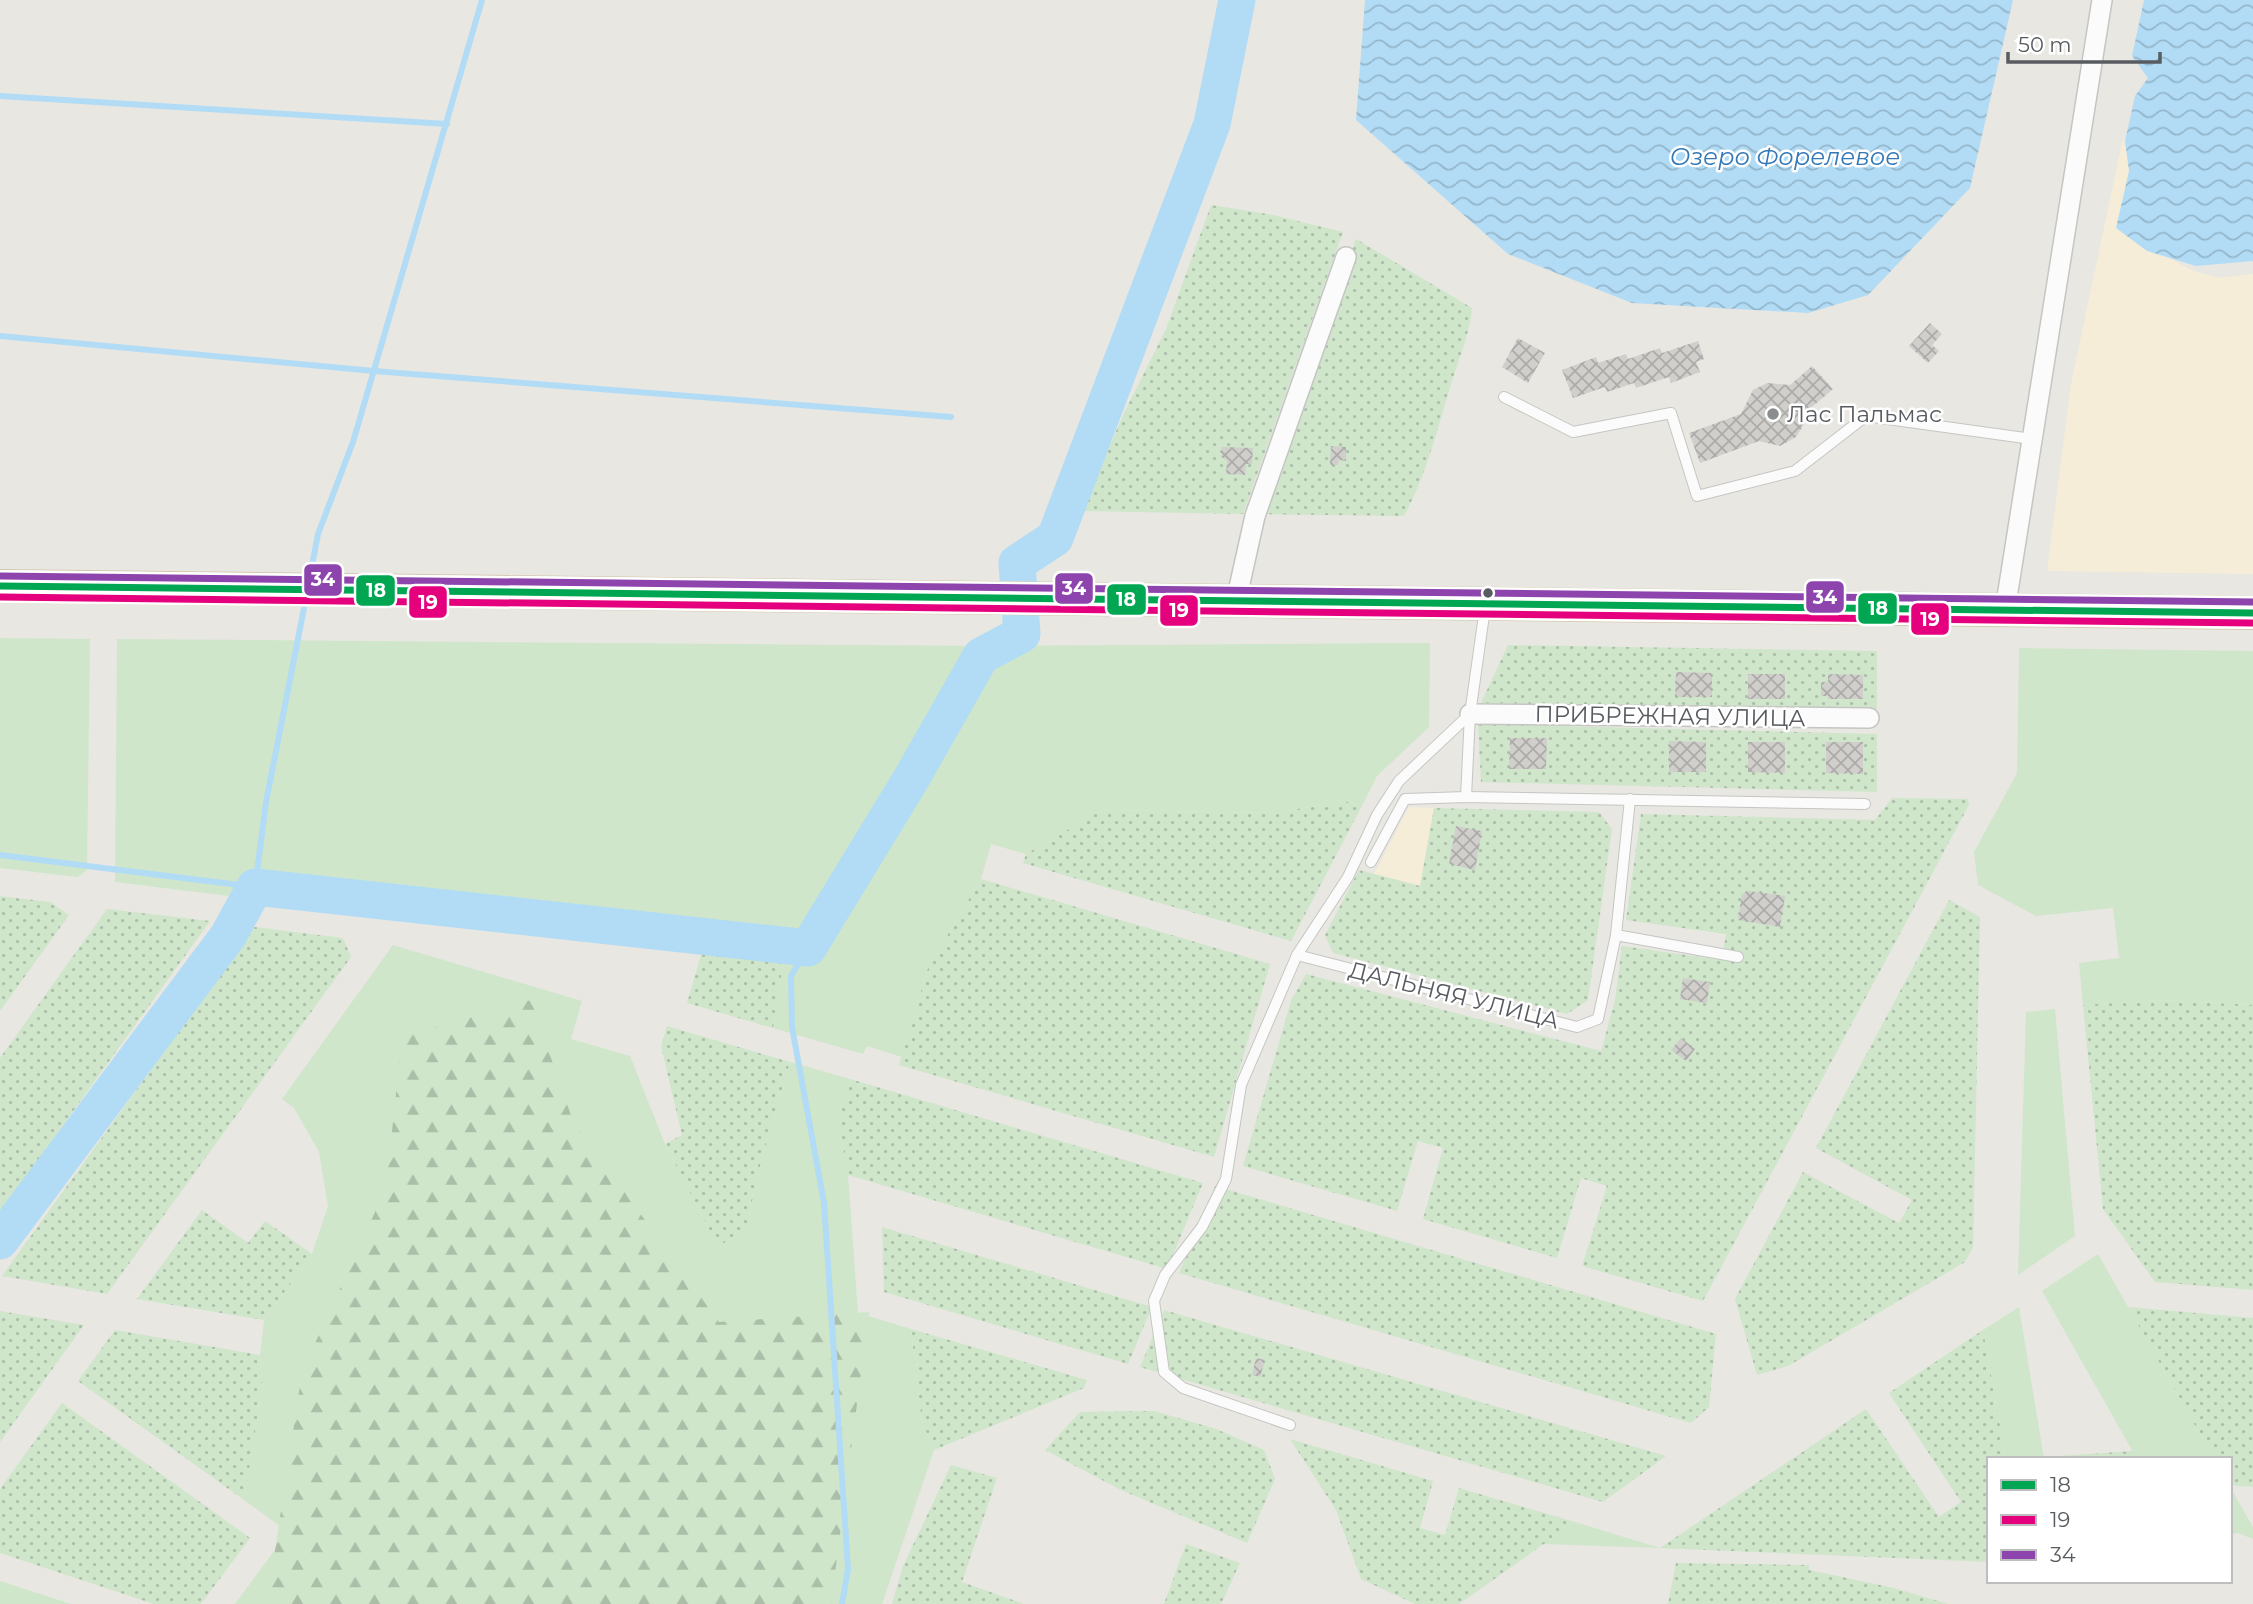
<svg xmlns="http://www.w3.org/2000/svg" width="2253" height="1604" font-family="Montserrat,sans-serif">
	<style>
		.commercial { fill: #f5edd8 }
		.grass { fill: #cfe6cb }
		.forest { fill: url(#forest-firs) }
		.park { fill: url(#park-dots) }
		.water { fill: url(#water-waves) }
		.lines { fill: none; stroke-linecap: round; stroke-linejoin: round }
		.stream { stroke: #b2dcf6; stroke-width: 6 }
		.river { stroke: #b2dcf6; stroke-width: 37 }
		.building { fill: url(#building-cross-hatch) }
		.service-casing { stroke: #c5c5c3; stroke-width: 12 }
		.minor-casing { stroke: #c5c5c3; stroke-width: 22 }
		.primary-casing { stroke: #d3c7ae; stroke-width: 34 }
		.service { stroke: #fcfbfb; stroke-width: 10 }
		.minor { stroke: #fcfbfb; stroke-width: 19 }
		.primary { stroke: #f1efe5; stroke-width: 32 }
		.bus-1-casing { stroke: #fff; stroke-width: 12 }
		.bus-2-casing { stroke: #fff; stroke-width: 12 }
		.bus-3-casing { stroke: #fff; stroke-width: 12 }
		.bus-1 { stroke: #00a651; stroke-width: 7 }
		.bus-2 { stroke: #e5007d; stroke-width: 7 }
		.bus-3 { stroke: #8e44ad; stroke-width: 7 }
		.poi-dot { fill: #8a8d8e; stroke: #fff; stroke-width: 2.5 }
		.bus-dot { fill: #585c61; stroke: #fff; stroke-width: 2.5 }
		.labels { text-anchor: middle; dominant-baseline: central; stroke-width: 5; stroke-linejoin: round; paint-order: stroke }
		.poi-label { font-size: 23px; fill: #585c61; stroke: #fff; text-anchor: start }
		.street-label { font-size: 23px; fill: #585c61; stroke: #fff }
		.water-label { font-size: 24px; font-style: italic; fill: #3378b7; stroke: #fff }
		.line-badge { stroke: #fff; stroke-width: 2.5 }
		.badge-label { font-size: 19px; text-anchor: middle; font-weight: bold; fill: #fff }
	</style>
	<defs>
		<pattern id="forest-firs" width="22" height="20" patternUnits="userSpaceOnUse" patternTransform="scale(1.75)"><rect width="22" height="20" fill="#cfe6cb"/><path d="M5 1l3.5 6h-7zM16 11l3.5 6h-7z" fill="#abbea8"/></pattern>
		<pattern id="park-dots" width="8" height="8" patternUnits="userSpaceOnUse" patternTransform="scale(1.75)"><rect width="8" height="8" fill="#cfe6cb"/><path d="M2 2h.1M6 6h.1" fill="none" stroke="#abbea8" stroke-width="1.8" stroke-linecap="round"/></pattern>
		<pattern id="water-waves" width="16" height="10" patternUnits="userSpaceOnUse" patternTransform="scale(1.75)"><rect width="16" height="10" fill="#b2dcf6"/><path d="M0 5q4-4 8 0t8 0" fill="none" stroke="#94b6cb"/></pattern>
		<pattern id="building-cross-hatch" width="8" height="8" patternUnits="userSpaceOnUse" patternTransform="scale(1.75)"><rect width="8" height="8" fill="#d0cfcc"/><path d="M0 0l8 8M0 8l8-8" fill="none" stroke="#acaba9"/></pattern>
	</defs>
	<rect width="100%" height="100%" fill="#e8e7e2"/>
	<!-- commercial -->
	<g class="commercial">
		<polygon points="2123,138 2132,174 2140,241 2191,270 2218,278 2253,274 2253,574 2047,571 2071,384"/>
		<polygon points="1409,807 1434,808 1420,886 1374,874"/>
	</g>
	<!-- grass -->
	<g class="grass">
		<polygon points="0,638 90,639 87,870 78,877 0,868"/>
		<polygon points="117,639 988,646 1430,643 1429,727 1377,776 1362,806 1344,801 1275,813 1102,810 1026,854 991,844 981,879 928,968 902,1057 867,1046 863,1054 773,1028 784,957 386,915 115,882"/>
		<polygon points="2019,648 2253,651 2253,1005 2162,1000 2083,1005 2079,963 2119,958 2113,908 2036,916 1978,885 1974,852 2017,773"/>
		<polygon points="393,945 582,1001 571,1039 630,1056 665,1144 718,1247 746,1228 762,1158 790,1062 850,1079 838,1119 848,1175 858,1313 911,1329 922,1422 934,1450 882,1604 235,1604 288,1532 244,1500 262,1390 260,1355 264,1320 312,1254 328,1206 319,1152 294,1108 282,1099"/>
		<polygon points="2055,1009 2075,1236 2018,1275 2026,1012"/>
		<polygon points="2098,1254 2214,1459 2137,1459 2042,1291"/>
		<polygon points="2019,1307 2044,1459 2006,1459 1983,1330"/>
		<polygon points="2230,1487 2253,1527 2253,1539 2238,1533 2230,1535"/>
		<polygon points="1575,1522 1660,1548 1543,1544"/>
		<polygon points="0,1581 71,1604 0,1604"/>
	</g>
	<!-- forest -->
	<polygon class="forest" points="531,1000 573,1121 719,1322 869,1312 831,1604 267,1604 302,1372 386,1188 402,1037"/>
	<!-- park -->
	<g class="park">
		<polygon points="1211,205 1273,215 1343,232 1243,514 1082,511 1123,415 1166,329"/>
		<path d="M1356,239L1472,308C1470,331 1462,350 1455,372C1439,420 1429,471 1404,516L1259,514Z"/>
		<polygon points="1508,645 1877,651 1877,709 1481,703"/>
		<polygon points="1478,724 1877,734 1877,792 1481,782"/>
		<polygon points="1892,798 1968,799 1969,805 1703,1301 1582,1266 1607,1186 1581,1178 1557,1258 1423,1219 1443,1148 1418,1141 1397,1211 1243,1166 1291,1001 1306,974 1601,1051 1615,1000 1622,946 1722,960 1726,934 1626,920 1641,814 1875,820"/>
		<polygon points="1344,801 1362,806 1291,941 1023,863 1026,854 1102,810 1275,813"/>
		<polygon points="1434,808 1599,812 1612,829 1588,1000 1567,1014 1333,953 1325,935 1359,870 1420,886"/>
		<polygon points="981,879 1270,964 1214,1157 899,1065 928,968"/>
		<polygon points="0,896 50,902 69,915 0,1011"/>
		<polygon points="1949,900 1980,917 1973,1247 1965,1262 1788,1366 1757,1375 1735,1299 1803,1172 1899,1223 1912,1200 1816,1148"/>
		<polygon points="107,909 210,921 0,1213 0,1058"/>
		<polygon points="254,927 343,938 351,957 107,1294 2,1276"/>
		<polygon points="703,948 784,957 773,1028 687,1003"/>
		<polygon points="2162,1000 2253,1005 2253,1290 2155,1282 2103,1209 2083,1005"/>
		<polygon points="667,1026 790,1062 762,1158 746,1228 718,1247 665,1144 682,1135 661,1046"/>
		<polygon points="850,1079 1203,1183 1167,1269 848,1175 838,1119"/>
		<polygon points="1215,1186 1716,1334 1709,1407 1691,1423 1179,1273"/>
		<polygon points="202,1210 248,1243 265,1221 312,1254 264,1320 137,1299"/>
		<polygon points="882,1227 1152,1307 1128,1364 884,1292"/>
		<polygon points="2128,1307 2253,1318 2253,1487 2230,1485 2230,1459 2214,1459"/>
		<polygon points="1164,1310 1666,1456 1603,1502 1140,1367"/>
		<polygon points="0,1311 84,1325 0,1442"/>
		<polygon points="911,1329 1087,1380 1084,1388 934,1450 922,1422"/>
		<polygon points="115,1330 260,1355 262,1390 244,1500 78,1381"/>
		<polygon points="1983,1330 2006,1459 1989,1459 1989,1562 1660,1548 1866,1409 1939,1517 1961,1502 1889,1393"/>
		<polygon points="62,1403 250,1538 201,1604 154,1604 0,1553 0,1489"/>
		<polygon points="1154,1411 1216,1429 1264,1450 1275,1479 1247,1543 1121,1490 1045,1450 1080,1412"/>
		<polygon points="1290,1439 1433,1481 1420,1528 1445,1535 1459,1488 1575,1522 1459,1604 1415,1604 1361,1579 1336,1510"/>
		<polygon points="2133,1451 2137,1459 2044,1457"/>
		<polygon points="951,1465 997,1478 962,1582 1024,1604 892,1604 903,1566"/>
		<polygon points="1186,1544 1240,1563 1221,1604 1164,1604"/>
		<polygon points="1676,1563 1809,1565 1809,1570 1894,1588 1948,1604 1668,1604"/>
	</g>
	<!-- water -->
	<g class="water">
		<polygon points="1365,0 2013,0 1970,188 1868,295 1808,313 1632,303 1508,254 1356,120"/>
		<polygon points="2144,0 2253,0 2253,261 2196,266 2147,251 2116,228 2129,171 2125,141 2135,96 2148,78 2132,56"/>
	</g>
	<g class="lines">
		<!-- stream -->
		<g class="stream">
			<polyline points="0,96 447,124"/>
			<polyline points="0,336 374,371 951,417"/>
			<polyline points="311,571 318,534 353,442 482,0"/>
			<polyline points="0,855 255,887 266,802 304,608"/>
			<polyline points="808,948 791,976 792,1027 824,1203 848,1569 842,1604"/>
		</g>
		<!-- river -->
		<polyline class="river" points="0,1241 228,936 255,887 808,948 911,779 981,656 1022,634 1017,563 1055,538 1212,124 1237,0"/>
	</g>
	<!-- building -->
	<g class="building">
		<polygon points="1930,323 1942,334 1932,345 1939,351 1928,363 1909,346"/>
		<polygon points="1518,338 1545,353 1528,383 1502,367"/>
		<polygon points="1698,341 1704,359 1696,362 1700,372 1671,383 1669,377 1636,388 1634,383 1607,392 1605,387 1573,398 1562,370 1596,357 1598,363 1626,354 1628,359 1660,348 1662,353"/>
		<polygon points="1812,366 1833,389 1805,413 1804,424 1796,437 1780,446 1759,441 1700,463 1689,433 1741,414 1753,390 1767,383 1790,385"/>
		<polygon points="1331,446 1346,447 1346,461 1339,460 1338,465 1330,465"/>
		<polygon points="1222,447 1253,448 1252,464 1246,464 1245,475 1226,474 1227,460 1221,457"/>
		<polygon points="1676,672 1712,673 1712,697 1675,697"/>
		<rect x="1748" y="674" width="37" height="25"/>
		<polygon points="1828,674 1863,675 1863,699 1828,699 1828,696 1821,696 1821,682 1828,682"/>
		<polygon points="1510,738 1547,738 1546,769 1509,769"/>
		<polygon points="1669,741 1706,742 1706,772 1669,772"/>
		<polygon points="1748,742 1785,742 1785,773 1748,772"/>
		<polygon points="1826,742 1863,742 1863,774 1826,773"/>
		<polygon points="1456,826 1482,831 1475,870 1449,864"/>
		<polygon points="1749,891 1785,896 1780,927 1738,920 1742,894"/>
		<polygon points="1683,978 1710,982 1707,1003 1680,999"/>
		<polygon points="1681,1038 1695,1049 1686,1061 1671,1050"/>
		<polygon points="1256,1358 1265,1360 1260,1377 1252,1375"/>
	</g>
	<g class="lines">
		<defs>
			<g id="service">
				<polyline points="1504,397 1573,432 1671,413 1697,496 1795,471 1866,416 2032,439"/>
				<polyline points="1466,797 1470,714 1485,608"/>
				<polyline points="1371,862 1405,799 1466,797 1865,804"/>
				<polyline points="1616,935 1738,957"/>
				<polyline points="1297,955 1577,1027 1598,1019 1616,935 1630,799"/>
				<polyline points="1290,1425 1183,1388 1164,1372 1154,1301 1165,1275 1202,1227 1226,1179 1241,1085 1297,955 1348,877 1377,815 1399,781 1470,714"/>
			</g>
			<g id="minor">
				<polyline points="1236,601 1255,516 1346,257"/>
				<polyline points="2005,610 2102,0"/>
				<polyline points="1470,714 1869,718"/>
			</g>
			<polyline id="primary" points="0,586 2253,613"/>
		</defs>
		<!-- service casing -->
		<use href="#service" class="service-casing"/>
		<!-- minor casing -->
		<use href="#minor" class="minor-casing"/>
		<!-- primary casing -->
		<use href="#primary" class="primary-casing"/>
		<!-- service -->
		<use href="#service" class="service"/>
		<!-- minor -->
		<use href="#minor" class="minor"/>
		<!-- primary -->
		<use href="#primary" class="primary"/>
		<defs>
			<polyline id="bus-1" points="0,586 2253,613"/>
			<polyline id="bus-2" points="0,597 2253,623"/>
			<polyline id="bus-3" points="0,576 2253,602"/>
		</defs>
		<!-- bus-1 casing -->
		<use href="#bus-1" class="bus-1-casing"/>
		<!-- bus-2 casing -->
		<use href="#bus-2" class="bus-2-casing"/>
		<!-- bus-3 casing -->
		<use href="#bus-3" class="bus-3-casing"/>
		<!-- bus-1 -->
		<use href="#bus-1" class="bus-1"/>
		<!-- bus-2 -->
		<use href="#bus-2" class="bus-2"/>
		<!-- bus-3 -->
		<use href="#bus-3" class="bus-3"/>
	</g>
	<!-- markers -->
	<circle class="poi-dot" cx="1773" cy="414" r="7"/>
	<circle class="bus-dot" cx="1488" cy="593" r="6"/>
	<g class="labels">
		<!-- poi labels -->
		<g class="poi-label">
			<text x="1787" y="414">Лас Пальмас</text>
		</g>
		<!-- street labels -->
		<g class="street-label">
			<text transform="translate(1670 716) rotate(1)">ПРИБРЕЖНАЯ УЛИЦА</text>
			<text transform="translate(1454 995) rotate(14)">ДАЛЬНЯЯ УЛИЦА</text>
		</g>
		<!-- water labels -->
		<g class="water-label">
			<text x="1785" y="156">Озеро Форелевое</text>
		</g>
	</g>
	<g class="line-badge">
		<rect x="303" y="563" width="40" height="34" rx="7" fill="#8e44ad"/>
		<rect x="1054" y="572" width="40" height="33" rx="7" fill="#8e44ad"/>
		<rect x="355" y="574" width="41" height="33" rx="7" fill="#00a651"/>
		<rect x="1805" y="580" width="40" height="34" rx="7" fill="#8e44ad"/>
		<rect x="1106" y="583" width="41" height="33" rx="7" fill="#00a651"/>
		<rect x="408" y="585" width="40" height="34" rx="7" fill="#e5007d"/>
		<rect x="1857" y="592" width="41" height="33" rx="7" fill="#00a651"/>
		<rect x="1159" y="594" width="40" height="33" rx="7" fill="#e5007d"/>
		<rect x="1910" y="602" width="40" height="34" rx="7" fill="#e5007d"/>
	</g>
	<g class="badge-label">
		<text x="323" y="586">34</text>
		<text x="1074" y="595">34</text>
		<text x="376" y="597">18</text>
		<text x="1825" y="604">34</text>
		<text x="1126" y="606">18</text>
		<text x="428" y="609">19</text>
		<text x="1878" y="615">18</text>
		<text x="1179" y="617">19</text>
		<text x="1930" y="626">19</text>
	</g>
	<!-- legend -->
	<rect x="1987" y="1457" width="245" height="126" fill="#ffffff" stroke="#bcbec0" stroke-width="2"/>
	<rect x="2001" y="1480" width="35" height="10" fill="#00a651" stroke="#bcbec0" stroke-width="2"/>
	<text x="2050" y="1492" font-size="21" fill="#585c61">18</text>
	<rect x="2001" y="1515" width="35" height="10" fill="#e5007d" stroke="#bcbec0" stroke-width="2"/>
	<text x="2050" y="1527" font-size="21" fill="#585c61">19</text>
	<rect x="2001" y="1550" width="35" height="10" fill="#8e44ad" stroke="#bcbec0" stroke-width="2"/>
	<text x="2050" y="1562" font-size="21" fill="#585c61">34</text>
	<!-- scale -->
	<path d="M2008 52v10h152v-10" fill="none" stroke="#585c61" stroke-width="3.5"/>
	<text x="2018" y="52" font-size="21" fill="#585c61" stroke="#ffffff" stroke-width="5" paint-order="stroke">50 m</text>
</svg>
